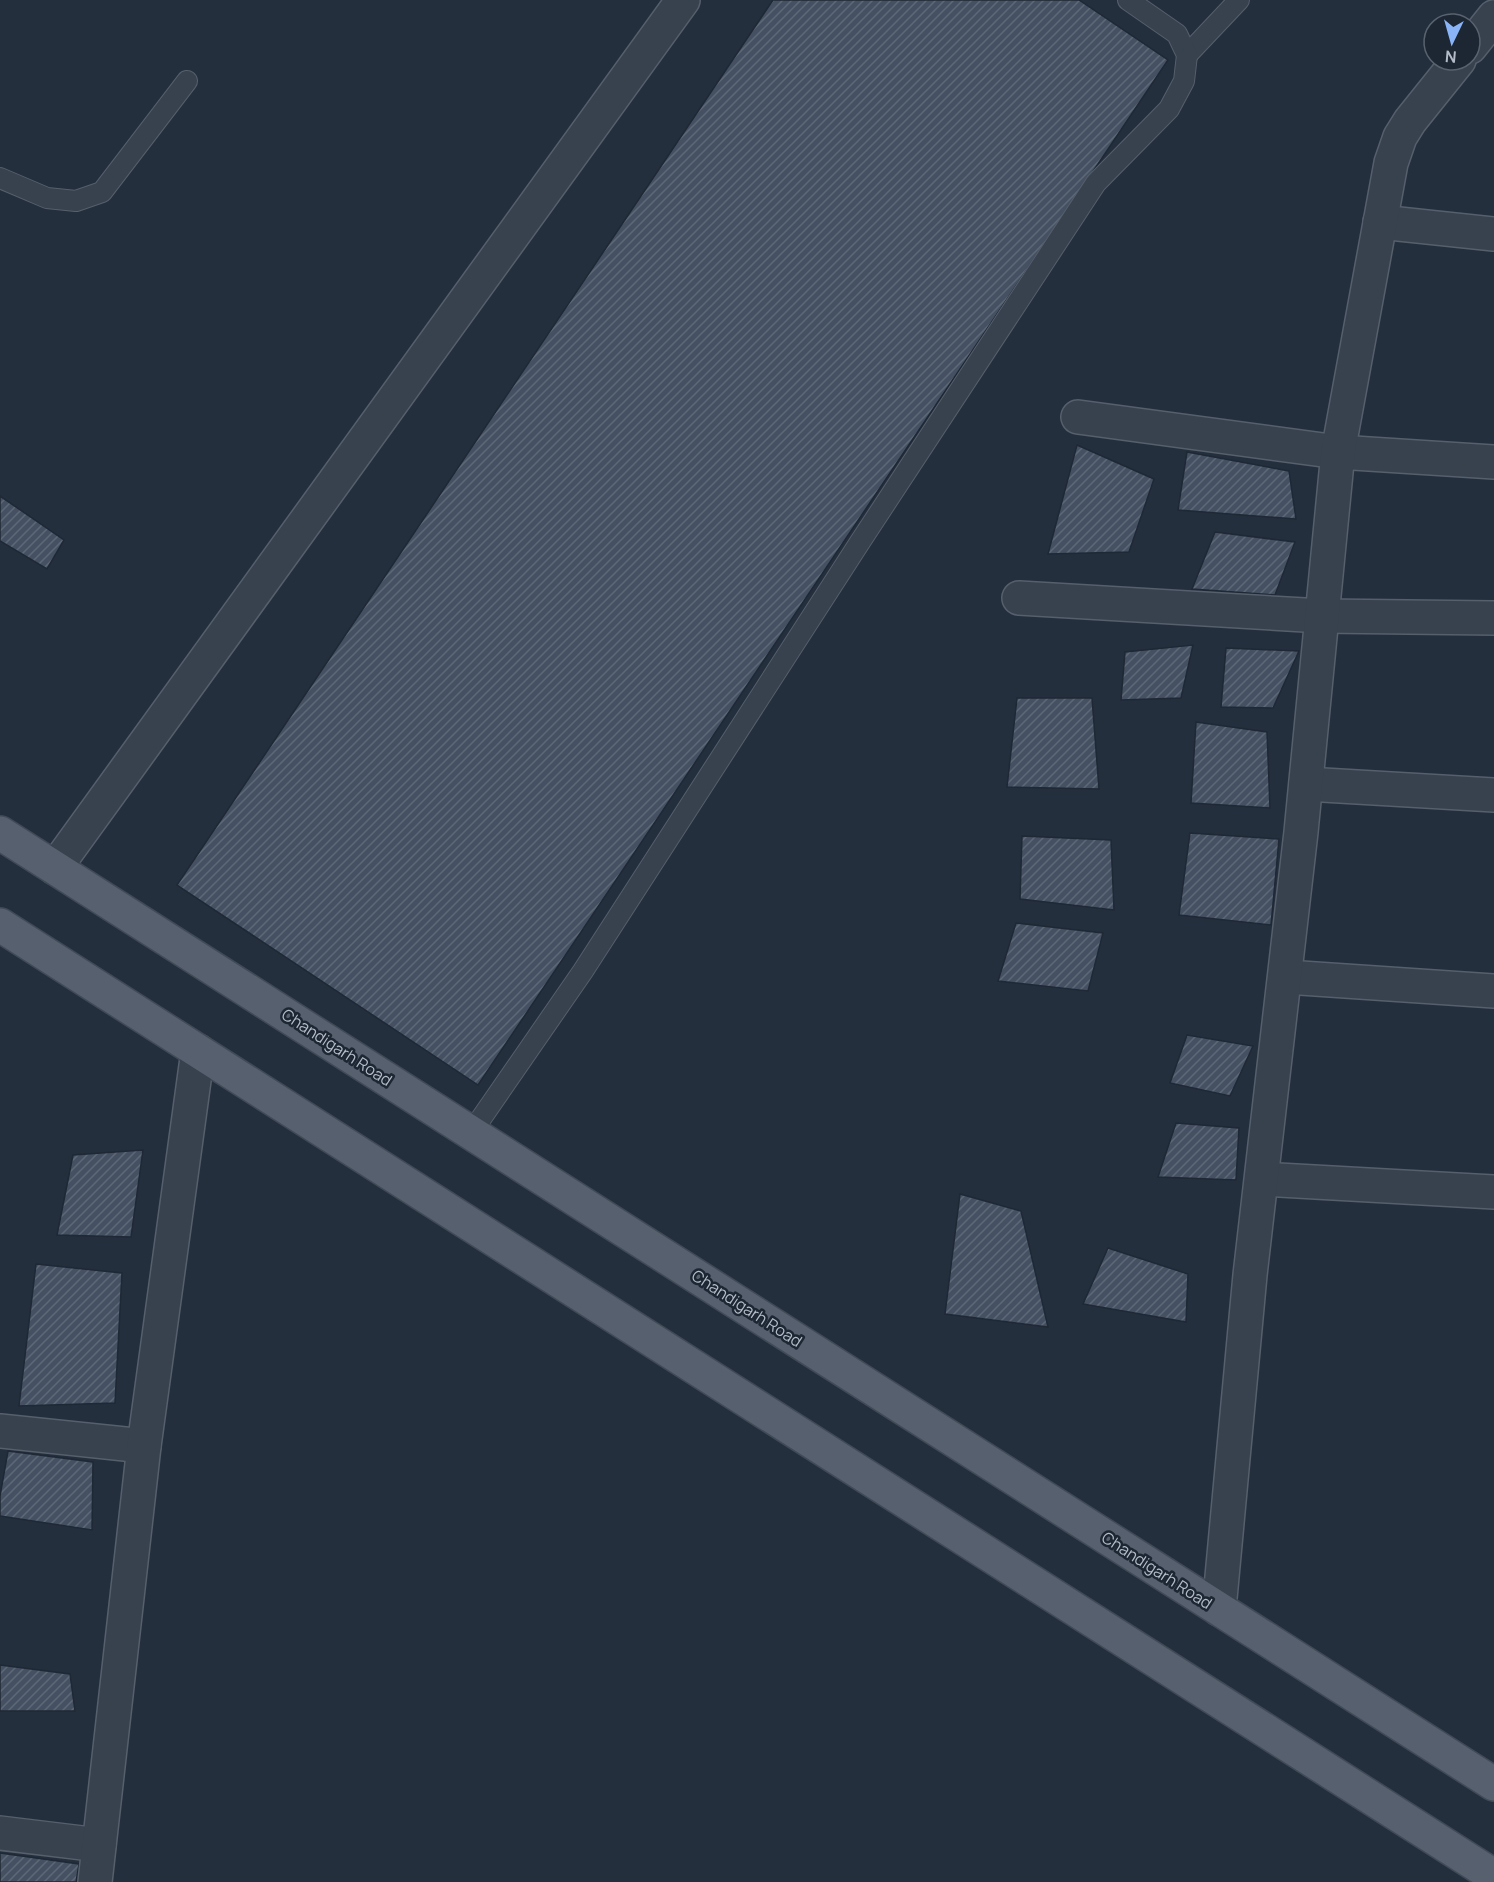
<svg xmlns="http://www.w3.org/2000/svg" width="1494" height="1882" font-family="Manrope,sans-serif">
	<style>
		.building { fill: url(#building-hatch); stroke: #1f2835; stroke-width: 1.5 }
		.lines { fill: none; stroke-linecap: round; stroke-linejoin: round }
		.lane-casing { stroke: #565f6c; stroke-width: 22 }
		.street-casing { stroke: #565f6c; stroke-width: 36 }
		.primary-casing { stroke: #414a57; stroke-width: 36 }
		.lane { stroke: #38414e; stroke-width: 20 }
		.street { stroke: #38414e; stroke-width: 33 }
		.primary { stroke: #56606e; stroke-width: 33 }
		.labels { text-anchor: middle; dominant-baseline: central; stroke-width: 5; stroke-linejoin: round; paint-order: stroke }
		.street-label { font-size: 16px; fill: #b4bcc9; stroke: #1d2633 }
	</style>
	<defs>
		<pattern id="building-hatch" width="6" height="6" patternUnits="userSpaceOnUse" patternTransform="scale(1.5)"><rect width="6" height="6" fill="#455162"/><path d="M-1 1l2-2M0 6l6-6M5 7l2-2" fill="none" stroke="#5d6877"/></pattern>
	</defs>
	<rect width="100%" height="100%" fill="#242f3e"/>
	<!-- building -->
	<g class="building">
		<polygon points="773,0 1079,0 1168,60 478,1085 177,885"/>
		<polygon points="1077,445 1154,479 1129,552 1048,554"/>
		<polygon points="1187,452 1289,471 1296,519 1178,510"/>
		<polygon points="0,496 64,540 47,569 0,541"/>
		<polygon points="1215,532 1295,542 1275,595 1192,589"/>
		<polygon points="1193,645 1181,698 1121,700 1125,652"/>
		<polygon points="1226,648 1299,651 1273,708 1221,707"/>
		<polygon points="1017,698 1092,698 1099,789 1007,787"/>
		<polygon points="1196,722 1267,732 1270,808 1191,803"/>
		<polygon points="1190,833 1279,839 1271,925 1179,915"/>
		<polygon points="1022,836 1111,840 1114,910 1020,899"/>
		<polygon points="1016,923 1103,933 1088,991 998,981"/>
		<polygon points="1187,1035 1253,1046 1230,1096 1170,1083"/>
		<polygon points="1176,1123 1239,1128 1236,1180 1158,1177"/>
		<polygon points="143,1150 131,1237 57,1235 73,1155"/>
		<polygon points="960,1194 1021,1211 1048,1327 945,1314"/>
		<polygon points="1108,1248 1188,1274 1186,1322 1083,1304"/>
		<polygon points="36,1264 122,1273 115,1403 19,1406"/>
		<polygon points="8,1451 93,1462 92,1530 0,1516 0,1496"/>
		<polygon points="0,1665 70,1674 75,1711 0,1711"/>
		<polygon points="0,1853 79,1864 76,1882 0,1882"/>
	</g>
	<g class="lines">
		<defs>
			<g id="lane">
				<polyline points="1187,55 1239,0"/>
				<polyline points="0,178 47,198 76,201 102,192 187,81"/>
				<polyline points="471,1133 583,971 860,542 1096,183 1169,109 1184,81 1187,55 1177,34 1128,0"/>
			</g>
			<g id="street">
				<polyline points="1470,47 1494,17"/>
				<polyline points="1380,222 1494,234"/>
				<polyline points="1078,417 1338,452 1494,462"/>
				<polyline points="1019,598 1322,616 1494,618"/>
				<polyline points="1306,784 1494,795"/>
				<polyline points="55,868 683,0"/>
				<polyline points="1286,977 1494,991"/>
				<polyline points="1262,1179 1494,1192"/>
				<polyline points="0,1431 144,1446"/>
				<polyline points="1219,1609 1250,1275 1301,832 1338,452 1391,163 1400,137 1410,121 1459,60"/>
				<polyline points="0,1833 99,1845"/>
				<polyline points="95,1882 144,1446 198,1051"/>
			</g>
			<g id="primary">
				<polyline points="0,833 1494,1784"/>
				<polyline points="0,925 1494,1876"/>
			</g>
		</defs>
		<!-- lane casing -->
		<use href="#lane" class="lane-casing"/>
		<!-- street casing -->
		<use href="#street" class="street-casing"/>
		<!-- primary casing -->
		<use href="#primary" class="primary-casing"/>
		<!-- lane -->
		<use href="#lane" class="lane"/>
		<!-- street -->
		<use href="#street" class="street"/>
		<!-- primary -->
		<use href="#primary" class="primary"/>
	</g>
	<g class="labels">
		<!-- street labels -->
		<g class="street-label">
			<text transform="translate(337 1047) rotate(33)">Chandigarh Road</text>
			<text transform="translate(747 1308) rotate(33)">Chandigarh Road</text>
			<text transform="translate(1157 1570) rotate(33)">Chandigarh Road</text>
		</g>
	</g>
	<!-- north arrow -->
	<g transform="translate(1452 42) rotate(185)"><circle r="28" fill="#1d2633" stroke="#59626f" stroke-width="1.5"/>
	<path d="M0-4.5L10 22L0 15L-10 22Z" fill="#8ab4f8"/>
	<text y="-9" font-size="16" font-weight="bold" text-anchor="middle" fill="#b4bcc9">N</text>
	</g>
</svg>
